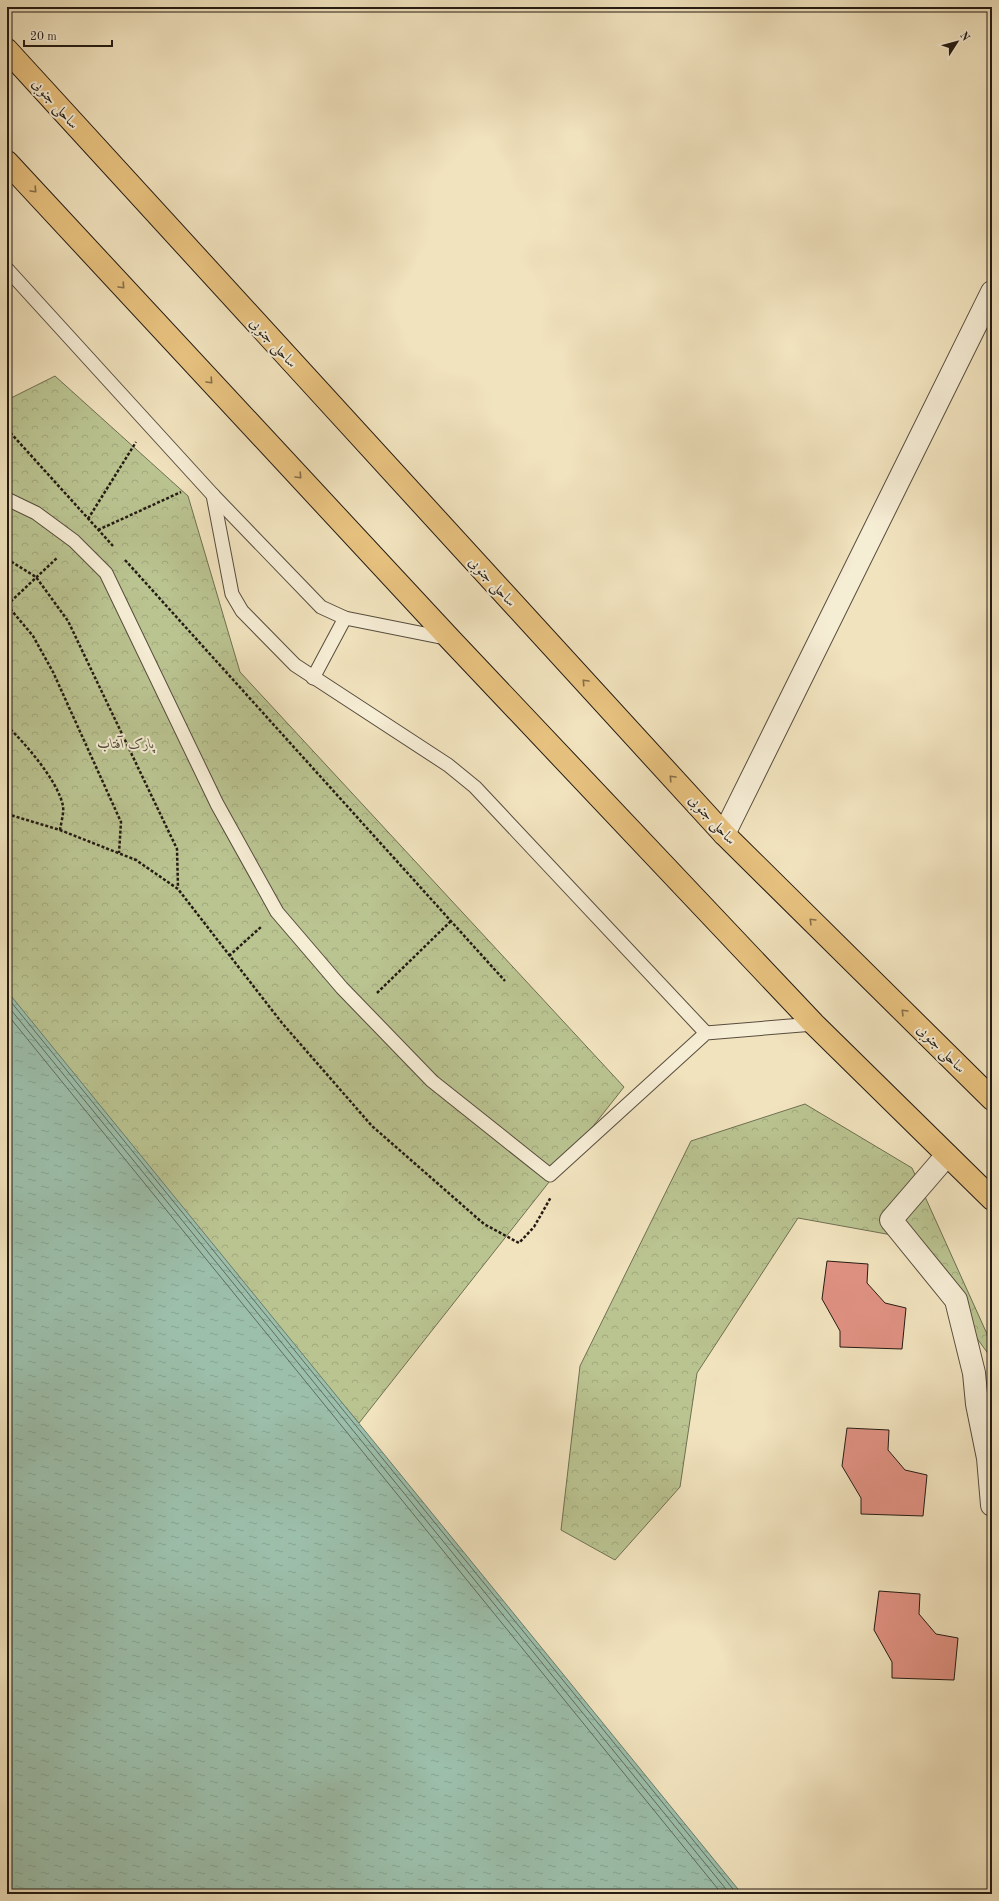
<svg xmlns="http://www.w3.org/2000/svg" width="999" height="1901" font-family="'Old Standard TT',Amiri,serif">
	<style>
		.forest { fill: url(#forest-crowns); stroke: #6f7052 }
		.water { fill: url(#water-ripples); stroke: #6c7d6e }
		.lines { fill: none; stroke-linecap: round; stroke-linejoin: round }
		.shore { stroke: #606d5f; stroke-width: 1 }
		.building { fill: #e19283; stroke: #241b13 }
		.lane-casing { stroke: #574d3e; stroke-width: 15 }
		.street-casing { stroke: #574d3e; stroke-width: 24 }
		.primary-casing { stroke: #241b13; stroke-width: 24 }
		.path { stroke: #241b13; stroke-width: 2.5; stroke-dasharray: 3 2; stroke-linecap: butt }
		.lane { stroke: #f6edd5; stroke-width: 13 }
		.street { stroke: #f6edd5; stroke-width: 22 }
		.primary { stroke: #e8c27f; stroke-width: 22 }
		.oneway { stroke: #866e49 }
		.labels { text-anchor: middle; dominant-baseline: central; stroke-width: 4; stroke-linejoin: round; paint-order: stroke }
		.street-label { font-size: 14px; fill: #241b13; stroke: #f6edd5 }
		.park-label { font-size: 14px; font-style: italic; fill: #514e39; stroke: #f6edd5 }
	</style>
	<defs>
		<pattern id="forest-crowns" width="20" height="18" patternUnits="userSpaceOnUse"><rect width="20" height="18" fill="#bac491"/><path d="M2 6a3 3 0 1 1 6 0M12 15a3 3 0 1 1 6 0" fill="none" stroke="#a0a87c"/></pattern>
		<pattern id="water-ripples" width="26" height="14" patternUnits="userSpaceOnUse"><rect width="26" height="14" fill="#9cbfab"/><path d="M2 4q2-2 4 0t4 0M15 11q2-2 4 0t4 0" fill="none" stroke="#86a492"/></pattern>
	</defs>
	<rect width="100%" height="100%" fill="#f1e3be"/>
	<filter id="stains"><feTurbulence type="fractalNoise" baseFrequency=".005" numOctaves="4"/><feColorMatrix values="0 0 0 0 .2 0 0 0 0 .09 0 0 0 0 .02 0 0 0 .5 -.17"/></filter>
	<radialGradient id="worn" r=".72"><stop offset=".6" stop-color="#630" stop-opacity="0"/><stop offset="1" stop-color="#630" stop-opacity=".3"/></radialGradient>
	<!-- forest -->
	<g class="forest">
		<polygon points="55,376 188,496 240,672 624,1087 359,1423 7,1016 7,400"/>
		<polygon points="805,1104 912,1168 992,1345 992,1359 903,1237 798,1218 697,1373 680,1487 615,1560 561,1530 580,1366 691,1141"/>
	</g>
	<!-- water -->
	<polygon class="water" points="7,991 742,1894 7,1894"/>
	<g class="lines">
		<!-- shore -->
		<g class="shore">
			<polyline points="7,997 737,1894"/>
			<polyline points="7,1005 730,1894"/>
			<polyline points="7,1014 722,1894"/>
		</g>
	</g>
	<!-- building -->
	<g class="building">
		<polygon points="827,1261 868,1264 867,1283 885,1303 906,1308 902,1349 840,1347 840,1331 822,1299"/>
		<polygon points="847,1428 889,1430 888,1450 905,1470 927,1475 923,1516 861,1514 861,1498 842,1466"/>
		<polygon points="879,1591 920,1594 919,1614 936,1634 958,1638 954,1680 892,1678 892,1662 874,1630"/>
	</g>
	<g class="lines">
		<defs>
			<g id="lane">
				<polyline points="7,269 213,495 321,607 345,618 450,639"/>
				<polyline points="213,495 232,594 242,611 295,665 448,765 475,787 706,1033"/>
				<polyline points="7,499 36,513 74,541 106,573 217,804 277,912 342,988 432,1081 550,1175 706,1033 814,1024"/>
				<polyline points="313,678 345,618"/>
			</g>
			<g id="street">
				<polyline points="724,834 992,292"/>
				<polyline points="947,1155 891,1220 956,1300 974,1373 977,1404 988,1458 992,1505"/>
			</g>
			<g id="primary">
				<polyline points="7,50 724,834 992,1099"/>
				<polyline points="7,162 450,639 814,1024 992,1199"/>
			</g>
		</defs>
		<!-- lane casing -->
		<use href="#lane" class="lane-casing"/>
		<!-- street casing -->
		<use href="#street" class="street-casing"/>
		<!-- primary casing -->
		<use href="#primary" class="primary-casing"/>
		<!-- path -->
		<g class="path">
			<polyline points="7,429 113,546"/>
			<polyline points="88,519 136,442"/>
			<polyline points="98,530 181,492"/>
			<polyline points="7,559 36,577 68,621 177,849 178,888"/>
			<polyline points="125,560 505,981"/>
			<polyline points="7,605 33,636 53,672 121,822 119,853"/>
			<polyline points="7,605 58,557"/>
			<path d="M7,726C25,743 58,781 63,806C64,813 61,823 60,830"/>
			<polyline points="7,814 60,830 136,860 178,889 282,1023 372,1126 484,1224 519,1243 534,1227 551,1197"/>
			<polyline points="229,956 262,926"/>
			<polyline points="377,993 451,921"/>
		</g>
		<!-- lane -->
		<use href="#lane" class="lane"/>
		<!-- street -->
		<use href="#street" class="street"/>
		<!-- primary -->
		<use href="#primary" class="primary"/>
	</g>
	<!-- one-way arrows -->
	<defs><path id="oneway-chevron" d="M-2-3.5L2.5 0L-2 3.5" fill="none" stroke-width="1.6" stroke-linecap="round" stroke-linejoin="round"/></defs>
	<g class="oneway">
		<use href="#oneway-chevron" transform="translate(34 190) rotate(47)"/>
		<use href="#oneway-chevron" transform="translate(122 286) rotate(47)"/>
		<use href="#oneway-chevron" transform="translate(210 381) rotate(47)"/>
		<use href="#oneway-chevron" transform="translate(299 476) rotate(47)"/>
		<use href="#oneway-chevron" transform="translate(585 682) rotate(-133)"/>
		<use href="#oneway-chevron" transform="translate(672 778) rotate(-133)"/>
		<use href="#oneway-chevron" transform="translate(812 921) rotate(-135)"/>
		<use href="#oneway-chevron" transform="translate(904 1012) rotate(-135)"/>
	</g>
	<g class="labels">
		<!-- street labels -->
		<g class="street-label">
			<text transform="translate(55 104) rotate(48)">ساحلی جنوبی</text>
			<text transform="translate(273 343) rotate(47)">ساحلی جنوبی</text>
			<text transform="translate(492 582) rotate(47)">ساحلی جنوبی</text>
			<text transform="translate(712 820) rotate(47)">ساحلی جنوبی</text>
			<text transform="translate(941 1049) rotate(45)">ساحلی جنوبی</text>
		</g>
		<!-- park labels -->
		<g class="park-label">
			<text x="126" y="744">پارک آفتاب</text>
		</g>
	</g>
	<!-- margin -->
	<rect width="999" height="1901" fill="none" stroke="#f1e3be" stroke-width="24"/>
	<rect x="8" y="8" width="983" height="1885" fill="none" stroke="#241b13" stroke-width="2"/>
	<rect x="12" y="12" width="975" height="1877" fill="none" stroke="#241b13"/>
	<!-- north arrow -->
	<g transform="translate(957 42) rotate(54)" stroke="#f6edd5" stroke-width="3" paint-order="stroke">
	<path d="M0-3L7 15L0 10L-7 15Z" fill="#241b13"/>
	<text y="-6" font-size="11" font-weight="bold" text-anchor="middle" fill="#241b13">N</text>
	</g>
	<!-- scale -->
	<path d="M24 40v6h88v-6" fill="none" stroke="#241b13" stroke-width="2"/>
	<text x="30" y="40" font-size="12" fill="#241b13" stroke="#f6edd5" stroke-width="3" paint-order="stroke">20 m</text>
	<rect width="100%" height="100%" filter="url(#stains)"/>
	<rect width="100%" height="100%" fill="url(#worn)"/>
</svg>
